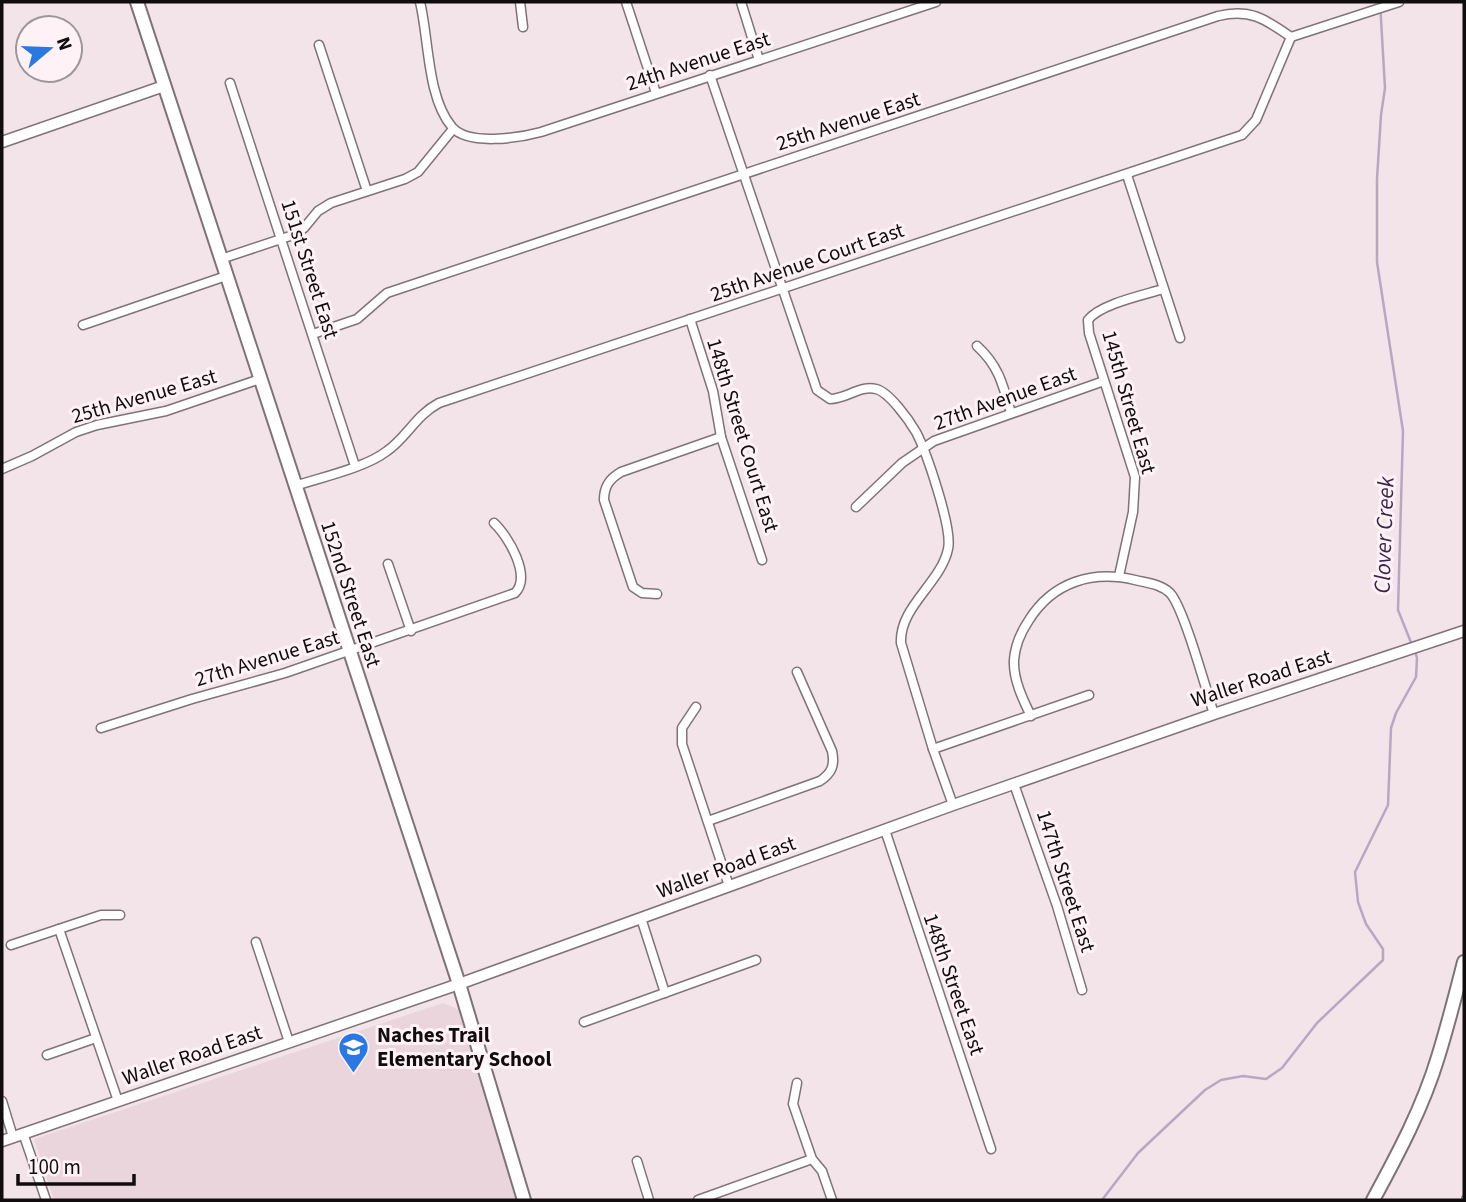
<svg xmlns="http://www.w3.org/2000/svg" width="1466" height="1202" font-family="'Source Sans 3',sans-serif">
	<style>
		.built { fill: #ebd5dd }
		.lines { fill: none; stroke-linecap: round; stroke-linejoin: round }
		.stream { stroke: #b9a7c2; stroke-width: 2.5 }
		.minor-casing { stroke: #807378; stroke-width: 11 }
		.tertiary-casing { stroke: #807378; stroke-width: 13 }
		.secondary-casing { stroke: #807378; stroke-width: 16 }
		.minor { stroke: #fff; stroke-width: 8 }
		.tertiary { stroke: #fff; stroke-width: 10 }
		.secondary { stroke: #fff; stroke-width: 12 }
		.rail-casing { stroke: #7b7175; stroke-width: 5 }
		.rail { stroke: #fef2f6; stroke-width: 2.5; stroke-dasharray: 8; stroke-linecap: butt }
		.labels { text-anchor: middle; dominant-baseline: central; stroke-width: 6; stroke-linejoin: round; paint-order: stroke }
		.street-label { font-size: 21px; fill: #110c0e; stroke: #fef2f6 }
		.poi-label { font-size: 21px; font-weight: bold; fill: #110c0e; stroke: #fef2f6; text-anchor: start }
		.water-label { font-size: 23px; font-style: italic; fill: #3e2349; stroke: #fef2f6 }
	</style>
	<rect width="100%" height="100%" fill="#f2e4e9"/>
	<!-- built -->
	<polygon class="built" points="443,1003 460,1010 518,1200 54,1200 34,1139"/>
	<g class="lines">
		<!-- stream -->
		<g class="stream">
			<polyline points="1380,2 1385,88 1381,115 1377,179 1377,262 1403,431 1398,610 1412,645"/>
			<polyline points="1102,1200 1138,1153 1205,1090 1221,1080 1243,1076 1266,1079 1282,1068 1317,1023 1383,960 1383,949 1366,924 1358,902 1355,872 1388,805 1391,728 1396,713 1416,677 1417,658 1415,651"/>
		</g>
		<defs>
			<g id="minor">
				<path d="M420,2C429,39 427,98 452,127C468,146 519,138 541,132L936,2"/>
				<polyline points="520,2 523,27"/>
				<polyline points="626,2 656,93"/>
				<polyline points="741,2 759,60"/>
				<polyline points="1291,37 1399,2"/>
				<polyline points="319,45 367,191"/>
				<path d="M710,75L817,390L830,399C846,399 860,385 876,389C889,392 909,420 916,432C926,451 953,529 948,549C941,583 899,607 901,643L933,749L953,805"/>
				<polyline points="230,83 355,466"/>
				<polyline points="1127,175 1180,338"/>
				<polyline points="221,259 293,235 304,228 318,211 331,203 405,179 418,172 453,129"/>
				<polyline points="690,319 713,391 721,437 762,560"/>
				<polyline points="83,325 226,276"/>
				<path d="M313,334L357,319L387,293L1218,16C1250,8 1265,19 1291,37"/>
				<path d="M977,346C999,366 1003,385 1011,413"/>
				<polyline points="2,469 32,456 76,432 97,425 166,411 260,379"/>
				<path d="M295,486C322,477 365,468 387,451C407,437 416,415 439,403L1242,135L1256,120L1291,37"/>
				<polyline points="856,507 902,463 934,441 1104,381"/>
				<polyline points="388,564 411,631"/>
				<path d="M1119,576L1133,512L1135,477L1089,333L1088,320C1100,304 1144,295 1163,289"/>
				<path d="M657,594L642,593L633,587L604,500C604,487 609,479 621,472L721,437"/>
				<polyline points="696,707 682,728 682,744 729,886"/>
				<path d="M1031,716C1023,700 1013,679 1014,660C1015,646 1021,632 1029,620C1053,582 1092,570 1135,580C1147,583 1161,584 1170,593C1184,608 1206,690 1214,714"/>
				<path d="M101,728L192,699L285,673L515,593C532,576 508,536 494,523"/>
				<polyline points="933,749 1089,695"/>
				<polyline points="1014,784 1057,906 1082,990"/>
				<path d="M708,821L820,781C832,773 835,765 832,751L797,672"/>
				<polyline points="885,830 991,1149"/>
				<polyline points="641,918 665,993"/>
				<polyline points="59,929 118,1101"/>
				<polyline points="256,942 289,1042"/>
				<polyline points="11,945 101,915 120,915"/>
				<polyline points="584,1022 756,960"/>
				<polyline points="47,1055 96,1038"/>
				<polyline points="797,1083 793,1104 812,1159 822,1171 832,1200"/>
				<polyline points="2,1101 13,1137"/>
				<polyline points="23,1133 46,1200"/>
				<polyline points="637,1161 649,1200"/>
				<polyline points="698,1200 812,1159"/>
			</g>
			<g id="tertiary">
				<polyline points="2,142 164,86"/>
				<polyline points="2,1141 459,984 953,805 1214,714 1464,631"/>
			</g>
			<g id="secondary">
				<polyline points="137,2 459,984 524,1200"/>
				<path d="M1373,1200C1398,1154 1423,1107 1438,1057C1448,1025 1456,993 1464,962"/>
			</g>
		</defs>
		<!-- minor casing -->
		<use href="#minor" class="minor-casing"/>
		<!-- tertiary casing -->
		<use href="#tertiary" class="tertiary-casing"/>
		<!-- secondary casing -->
		<use href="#secondary" class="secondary-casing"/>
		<!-- minor -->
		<use href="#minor" class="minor"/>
		<!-- tertiary -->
		<use href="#tertiary" class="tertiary"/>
		<!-- secondary -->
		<use href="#secondary" class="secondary"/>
		<defs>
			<polyline id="rail" points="1463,1200 1464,1197"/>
		</defs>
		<!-- rail casing -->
		<use href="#rail" class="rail-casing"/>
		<!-- rail -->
		<use href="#rail" class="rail"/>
	</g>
	<!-- icons -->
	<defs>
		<symbol id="school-pin" viewBox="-11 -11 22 30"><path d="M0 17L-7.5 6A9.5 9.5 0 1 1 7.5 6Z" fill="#2978e3" stroke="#fef2f6"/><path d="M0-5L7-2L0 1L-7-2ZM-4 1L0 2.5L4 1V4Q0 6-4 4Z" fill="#fff"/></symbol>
	</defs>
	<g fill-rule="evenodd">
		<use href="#school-pin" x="336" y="1030" width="35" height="47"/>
	</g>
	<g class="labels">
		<!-- street labels -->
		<g class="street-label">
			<text transform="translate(698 61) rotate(-18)">24th Avenue East</text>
			<text transform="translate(848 121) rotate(-18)">25th Avenue East</text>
			<text transform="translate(807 262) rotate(-19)">25th Avenue Court East</text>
			<text transform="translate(310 269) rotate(72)">151st Street East</text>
			<text transform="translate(144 396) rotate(-16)">25th Avenue East</text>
			<text transform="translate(1005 398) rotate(-20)">27th Avenue East</text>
			<text transform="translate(1129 402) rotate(74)">145th Street East</text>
			<text transform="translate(743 435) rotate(73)">148th Street Court East</text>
			<text transform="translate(351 594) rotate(72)">152nd Street East</text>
			<text transform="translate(267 658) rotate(-17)">27th Avenue East</text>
			<text transform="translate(1261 678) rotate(-18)">Waller Road East</text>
			<text transform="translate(726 867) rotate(-20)">Waller Road East</text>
			<text transform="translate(1066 881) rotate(72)">147th Street East</text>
			<text transform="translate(954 984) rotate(71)">148th Street East</text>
			<text transform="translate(192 1055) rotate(-19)">Waller Road East</text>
		</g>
		<!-- poi labels -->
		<g class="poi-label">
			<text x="377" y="1035">Naches Trail<tspan x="377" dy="24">Elementary School</tspan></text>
		</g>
		<!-- water labels -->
		<g class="water-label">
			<text transform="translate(1384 535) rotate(-88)">Clover Creek</text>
		</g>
	</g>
	<!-- border -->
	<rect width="1466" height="1202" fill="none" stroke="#110c0e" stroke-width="7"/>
	<!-- north arrow -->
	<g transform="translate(49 49) rotate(71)"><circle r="33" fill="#fef2f6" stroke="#9f9699" stroke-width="2"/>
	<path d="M0-5L12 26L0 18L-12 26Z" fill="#2978e3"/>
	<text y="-10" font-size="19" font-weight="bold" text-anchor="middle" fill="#110c0e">N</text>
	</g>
	<!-- scale -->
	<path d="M18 1174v10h116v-10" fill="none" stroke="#110c0e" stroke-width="3.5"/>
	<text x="28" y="1174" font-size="21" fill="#110c0e" stroke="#fef2f6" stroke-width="5" paint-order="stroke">100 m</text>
</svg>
